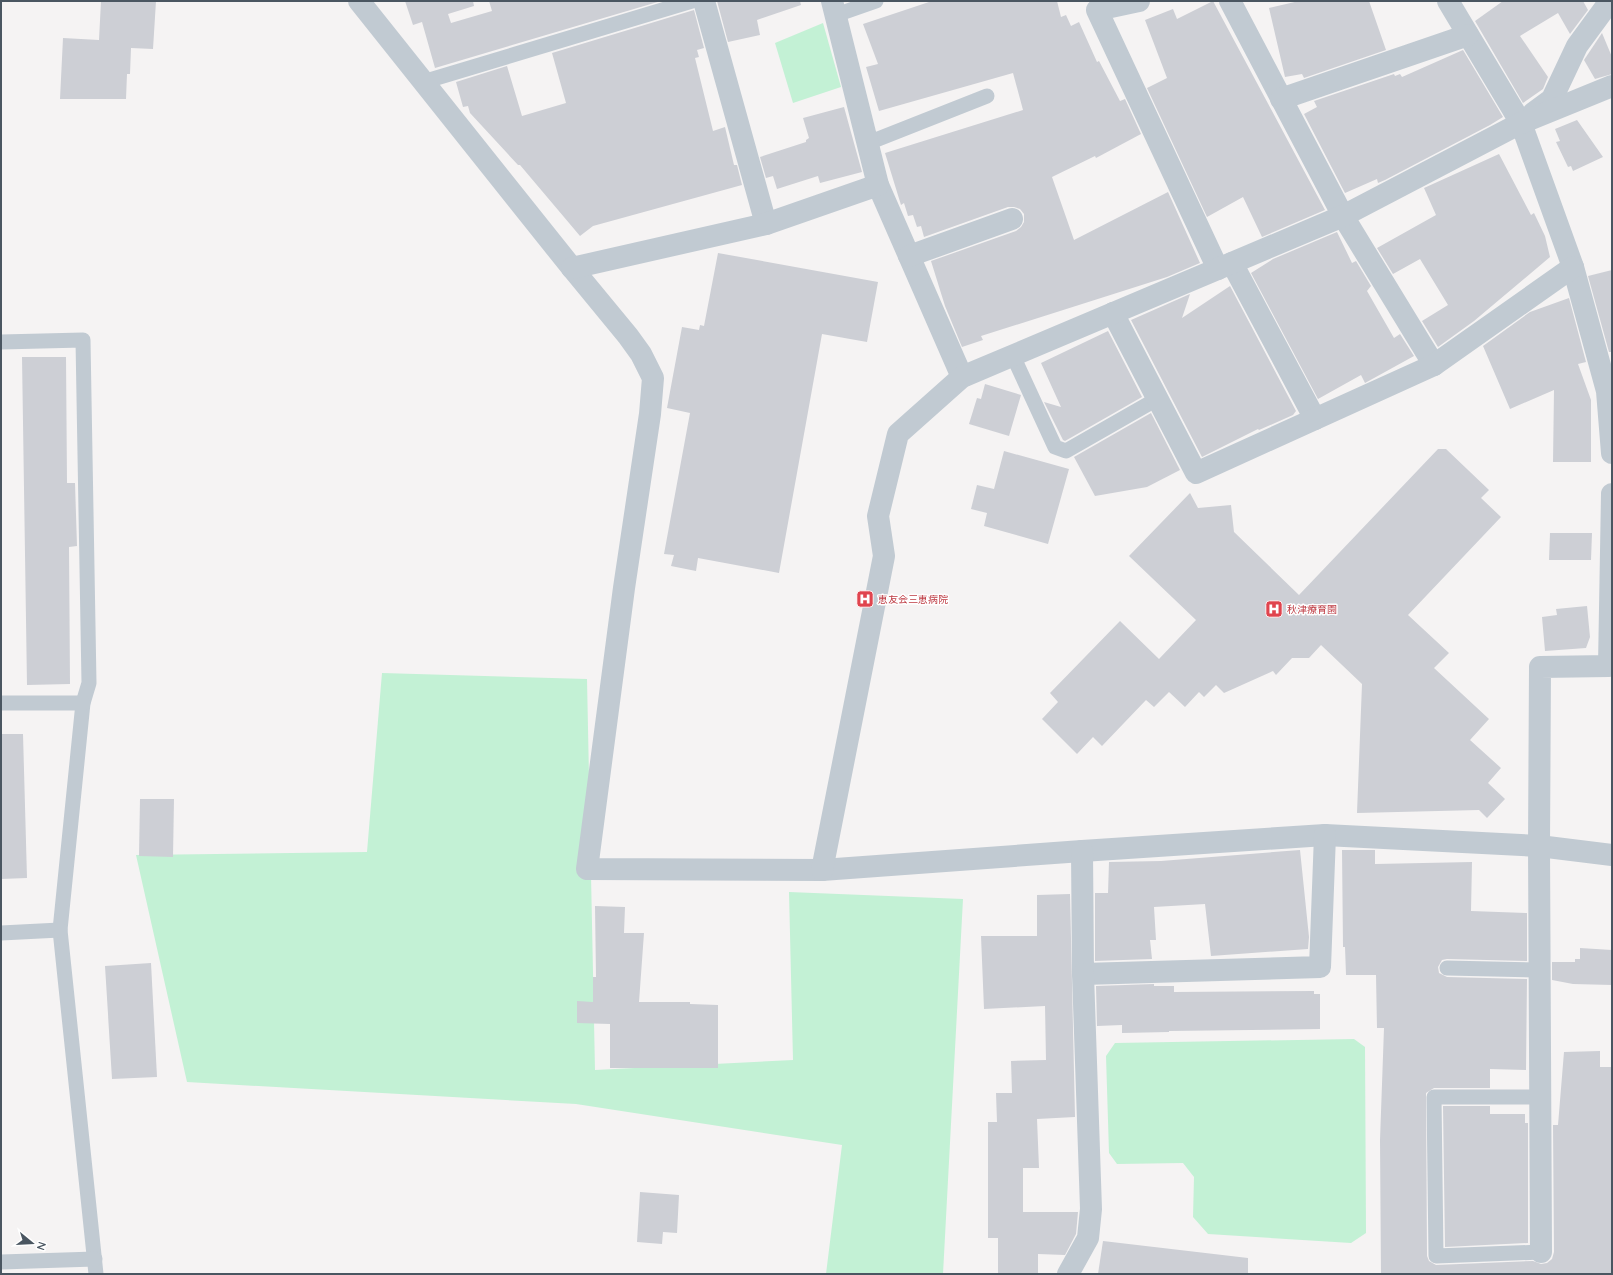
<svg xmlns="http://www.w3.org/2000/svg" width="1613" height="1275" font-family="Quicksand,'Noto Sans JP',sans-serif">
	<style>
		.green { fill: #c3f1d5 }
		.building { fill: #cdcfd5 }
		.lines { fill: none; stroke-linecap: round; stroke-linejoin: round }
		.lane { stroke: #c1cad2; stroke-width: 15 }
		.street { stroke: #c1cad2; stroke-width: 22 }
		.labels { text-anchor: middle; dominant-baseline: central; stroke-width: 3; stroke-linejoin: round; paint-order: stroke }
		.health-label { font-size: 10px; fill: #be3a42; stroke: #fff; text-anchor: start }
	</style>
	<rect width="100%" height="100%" fill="#f5f3f3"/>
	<!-- green -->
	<g class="green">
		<polygon points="823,23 841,87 793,103 775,43"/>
		<polygon points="382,673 587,679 595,1070 793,1060 789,892 963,899 943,1274 826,1274 842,1145 576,1104 187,1082 136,855 367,852"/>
		<polygon points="1354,1039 1365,1047 1366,1233 1351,1243 1208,1234 1193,1217 1194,1177 1183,1163 1117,1164 1109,1153 1106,1056 1115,1043"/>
	</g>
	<!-- building -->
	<g class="building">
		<polygon points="101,1 156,1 153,49 131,48 130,74 127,74 126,99 60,99 63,38 99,40"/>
		<polygon points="405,1 473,1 474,6 448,14 451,23 492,11 489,1 661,1 435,68 422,22 413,25"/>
		<polygon points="717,1 800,1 801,5 757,20 760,35 728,42"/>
		<polygon points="932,1 1057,1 1061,17 1066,15 1071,26 1079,22 1097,62 1099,61 1120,101 1125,99 1141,134 1096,158 1095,156 1052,177 1074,240 1168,192 1200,263 1167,277 981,336 983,340 962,347 945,306 931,261 1016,231 1021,227 1024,222 1024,214 1020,209 1014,207 1008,207 924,237 921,226 917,227 913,215 908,216 904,203 901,205 885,153 1023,110 1013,73 879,111 866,67 878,64 863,24"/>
		<polygon points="1213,1 1325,210 1262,237 1243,197 1207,217 1147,88 1167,78 1145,20 1173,9 1177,19"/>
		<polygon points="1299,1 1369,1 1386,50 1304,78 1302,74 1285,77 1269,8"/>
		<polygon points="1503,1 1583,1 1588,10 1570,34 1558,13 1520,36 1548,77 1543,89 1523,103 1475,21"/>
		<polygon points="694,10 704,48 697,50 699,57 695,58 713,131 725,127 734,165 737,165 742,185 593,226 580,236 520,165 518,165 470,113 468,106 463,107 456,82 507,66 522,116 566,103 552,53"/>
		<polygon points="1602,33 1612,57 1612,74 1595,79 1584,60"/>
		<polygon points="1463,50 1503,117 1490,125 1385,180 1378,183 1377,179 1345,193 1304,114 1317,107 1314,101 1394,74 1395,76 1400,74 1402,77"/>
		<polygon points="844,107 862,172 820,183 818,176 777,189 773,176 766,178 760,157 806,142 806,140 809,138 803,118"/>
		<polygon points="1577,120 1603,157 1573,171 1571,166 1568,167 1556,142 1560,141 1555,129"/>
		<polygon points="1499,154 1531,215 1534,213 1545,236 1550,257 1474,321 1438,347 1422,321 1448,305 1420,259 1393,274 1377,248 1436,215 1424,188"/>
		<polygon points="1337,232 1352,263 1356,261 1371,286 1367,291 1394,338 1400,334 1414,356 1365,383 1361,375 1318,399 1251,273 1273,259"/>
		<polygon points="718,253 878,282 867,342 822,334 779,573 698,558 696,571 671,566 674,555 664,554 690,413 667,408 682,327 699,330 700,325 704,326"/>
		<polygon points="1612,270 1612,352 1609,352 1588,276"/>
		<polygon points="1230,286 1296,411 1293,415 1259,430 1258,429 1202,457 1131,320 1190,294 1182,318"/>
		<polygon points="1569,298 1586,362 1578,364 1591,400 1591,462 1553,462 1554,390 1510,409 1483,346 1530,312"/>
		<polygon points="1108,331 1142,397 1065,441 1063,440 1044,402 1061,407 1041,363"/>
		<polygon points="22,357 66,357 67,483 75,483 77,546 69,547 70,684 27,685"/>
		<polygon points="985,384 1021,395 1009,436 969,424 977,398 981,399"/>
		<polygon points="1151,413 1180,470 1147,487 1095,496 1074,457"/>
		<polygon points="1438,449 1446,449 1489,490 1481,498 1501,517 1408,615 1449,653 1434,668 1489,719 1470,740 1501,768 1488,783 1505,799 1487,818 1479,810 1357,813 1362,684 1321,645 1309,658 1292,658 1276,675 1273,671 1224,693 1216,685 1204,697 1199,692 1185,707 1169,692 1154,707 1146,700 1102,746 1093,737 1077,754 1042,719 1058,702 1050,693 1120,621 1159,659 1196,620 1129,556 1190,493 1198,508 1231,505 1234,532 1299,595"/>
		<polygon points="1004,451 1069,469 1048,544 984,526 987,513 971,509 977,485 994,489"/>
		<polygon points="1550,533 1592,533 1591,560 1549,560"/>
		<polygon points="1587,606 1590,637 1586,648 1545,651 1542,617 1557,615 1556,609"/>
		<polygon points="1,734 23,734 27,878 1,879"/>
		<polygon points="140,799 174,799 173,857 139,856"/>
		<polygon points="1300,850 1309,937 1308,949 1211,956 1205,904 1154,907 1156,940 1150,940 1152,959 1095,961 1095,893 1108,893 1109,862 1161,861"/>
		<polygon points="1342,850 1375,850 1375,864 1472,862 1471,911 1527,913 1527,961 1447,959 1442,960 1438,967 1439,973 1447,977 1527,979 1526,1070 1490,1069 1490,1088 1434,1088 1426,1093 1427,1256 1429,1261 1436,1265 1533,1261 1541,1264 1547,1263 1552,1259 1554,1252 1553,1125 1558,1125 1564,1052 1600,1051 1600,1067 1612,1067 1612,1274 1381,1274 1380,1140 1384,1028 1377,1028 1376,975 1346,975 1345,947 1343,947"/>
		<polygon points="1070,894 1075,1117 1037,1119 1039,1168 1023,1168 1023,1212 1078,1212 1076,1234 1065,1255 1038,1254 1038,1274 998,1274 998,1238 988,1238 988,1122 997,1122 996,1093 1012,1093 1011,1061 1046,1060 1045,1006 984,1009 981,936 1037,936 1037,895"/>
		<polygon points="595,906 625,907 624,933 644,933 639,1002 690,1002 690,1004 718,1005 718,1068 610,1068 610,1024 577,1023 577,1001 593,1002 593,977 596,977"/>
		<polygon points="1580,948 1612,950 1612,985 1573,984 1552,980 1552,962 1575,962 1575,959 1580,959"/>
		<polygon points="151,963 157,1077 112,1079 105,966"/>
		<polygon points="1154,984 1154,986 1174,986 1174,992 1314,991 1314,994 1320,994 1320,1029 1169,1031 1169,1032 1122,1033 1122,1025 1097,1026 1096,986"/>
		<polygon points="1443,1106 1490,1106 1490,1114 1525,1114 1525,1123 1528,1123 1528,1243 1445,1247"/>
		<polygon points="640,1192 679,1195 677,1233 663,1232 662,1244 637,1242"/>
		<polygon points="1103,1241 1248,1258 1248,1274 1098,1274"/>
	</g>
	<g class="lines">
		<!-- lane -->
		<g class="lane">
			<polyline points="836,15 876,1"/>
			<polyline points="423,82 692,1"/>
			<polyline points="868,143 987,96"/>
			<polyline points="1,342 83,340 89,683 83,703 60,930 96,1274"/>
			<polyline points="1013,356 1055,447 1066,451 1157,399"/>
			<polyline points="1,703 83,703"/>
			<polyline points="1,933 60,930"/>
			<polyline points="1447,968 1539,970"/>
			<polyline points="1541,1097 1434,1097 1436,1256 1541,1252"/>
			<polyline points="1,1262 95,1259"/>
		</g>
		<!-- street -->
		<g class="street">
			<polyline points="359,1 572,268 628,336 641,354 653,378 650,414 624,588 587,869 822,870 1082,851 1325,835 1539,846 1612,855"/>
			<polyline points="704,1 766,224"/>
			<polyline points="832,1 878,185 962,377"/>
			<polyline points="1139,1 1097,10 1218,269"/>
			<polyline points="1230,1 1343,216 1434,365"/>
			<polyline points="1448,1 1521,123 1573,267 1607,391 1612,453"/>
			<polyline points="1281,99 1468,35"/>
			<polyline points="1533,113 1552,99 1577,46 1610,1"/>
			<polyline points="909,256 1012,219"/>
			<polyline points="1232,263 1315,419"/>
			<polyline points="572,268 766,224 878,185"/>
			<polyline points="1113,313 1196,473 1434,365 1573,267"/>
			<polyline points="1082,851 1083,974 1320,967 1325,835"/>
			<polyline points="822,870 884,556 878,516 898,434 962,377 1343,216 1521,123 1612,86"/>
			<polyline points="1541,1252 1539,846 1540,667 1609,666 1612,494"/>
			<polyline points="1068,1274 1088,1238 1091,1209 1083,974"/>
		</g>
	</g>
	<!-- icons -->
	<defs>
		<symbol id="hospital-square" viewBox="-11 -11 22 22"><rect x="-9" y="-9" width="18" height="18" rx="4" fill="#e0444e" stroke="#fff"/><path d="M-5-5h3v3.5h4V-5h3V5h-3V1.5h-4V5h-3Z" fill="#fff"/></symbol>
	</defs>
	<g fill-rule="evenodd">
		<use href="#hospital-square" x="855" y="589" width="20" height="20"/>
		<use href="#hospital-square" x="1264" y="599" width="20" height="20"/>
	</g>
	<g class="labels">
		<!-- health labels -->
		<g class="health-label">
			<text x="878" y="599">恵友会三恵病院</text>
			<text x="1287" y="609">秋津療育園</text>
		</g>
	</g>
	<!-- border -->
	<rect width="1613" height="1275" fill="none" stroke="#4a5661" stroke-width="4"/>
	<!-- north arrow -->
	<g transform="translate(32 1243) rotate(108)" stroke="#ffffff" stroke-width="3" paint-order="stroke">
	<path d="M0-3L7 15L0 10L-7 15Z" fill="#4a5661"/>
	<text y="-6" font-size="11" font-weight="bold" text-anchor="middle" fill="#4a5661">N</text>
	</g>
</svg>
